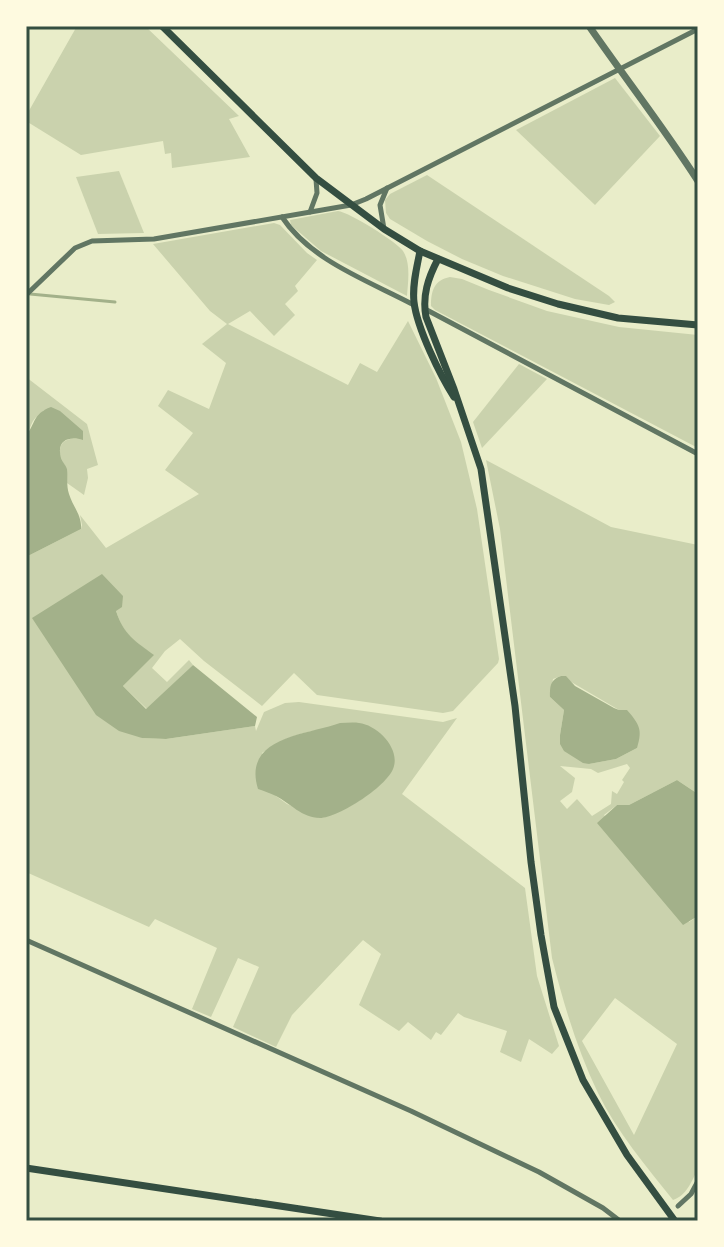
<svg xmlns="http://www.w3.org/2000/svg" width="724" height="1247" font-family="Poppins,sans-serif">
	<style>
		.green { fill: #cad2ad; fill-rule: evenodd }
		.water { fill: #a3b18a }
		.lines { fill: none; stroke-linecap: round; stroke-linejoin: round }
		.stream { stroke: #a3b18a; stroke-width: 3 }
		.minor { stroke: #617663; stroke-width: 5 }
		.tertiary { stroke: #617663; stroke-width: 7 }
		.secondary { stroke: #344e41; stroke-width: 7 }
		.neatline { fill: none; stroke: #344e41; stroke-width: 3 }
	</style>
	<rect width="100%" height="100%" fill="#e9edc9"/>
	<!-- green -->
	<g class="green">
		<polygon points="77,26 145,26 239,116 229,119 250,157 172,168 171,153 165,154 163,141 81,155 26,121 26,116"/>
		<polygon points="615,78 660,136 595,205 516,130"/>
		<polygon points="119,171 144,233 98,234 76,177"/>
		<polygon points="427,175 609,296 615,302 609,305 575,299 503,276 462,259 427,241 390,219 386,213 385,200 390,194"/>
		<path d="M338,211C349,212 397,242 403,251C411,263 408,282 407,296L321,251L291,225L290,220Z"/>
		<path d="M274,223L280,225L307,253L317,260L295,286L298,291L285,304L295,315L274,336L250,311L228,324L348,385L360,363L377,372L408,321L436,378L461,442L477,509L499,659L498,663L453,711L443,713L317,695L294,673L262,706L204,661L180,639L165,651L152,668L167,682L189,660L193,665L147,709L123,686L153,655C134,641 124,635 116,611L33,619L142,738L166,739L255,726L256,731L264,712L285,703L299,702L443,722L457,718L402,794L525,888L537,976L559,1046L552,1054L529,1039L521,1062L500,1052L507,1031L464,1017L458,1013L441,1035L436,1032L431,1040L408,1022L399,1031L359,1005L381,954L363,940L292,1015L276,1047L233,1027L259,967L238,958L211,1017L192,1009L217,948L155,919L149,927L26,872V557L81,529L82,525L80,515L106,548L199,494L165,470L193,433L158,406L168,390L209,409L226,363L202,344L227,324L210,311L153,244ZM319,730L386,779C362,800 350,809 320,818L287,804L276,796L262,753C279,740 298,733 319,730Z"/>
		<path d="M450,277L462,279L489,290L547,311L619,327L698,335V448L435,310L431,306C431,291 434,280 450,277Z"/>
		<polygon points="519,364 547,379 482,448 473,422"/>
		<path d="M26,377L87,424L98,465L87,469L88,478L84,495L67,483C67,479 67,474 67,470C66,466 62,462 61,458C57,444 65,437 78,439L44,410C40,414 34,418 32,423C29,429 30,431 26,435Z"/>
		<path d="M486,460L611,527L698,545V794L677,780L629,805H617L604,815L689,922L698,916V1169C691,1182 687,1195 673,1200C646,1166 617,1132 598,1093C577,1049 564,1005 552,958L500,529ZM561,676L619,710L637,748L616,759L589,764L560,735L564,710L550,697L553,679ZM627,764L630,768L622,780L624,782L617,794L612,791L611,804L592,816L577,799L567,809L560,801L572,792L575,778L560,766L591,769L598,773ZM615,998L677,1044L634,1135L582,1041Z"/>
	</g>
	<!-- water -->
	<g class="water">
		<path d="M51,407L60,411L83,431V440C69,436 56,440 61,458C62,462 66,465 67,469C68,477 66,485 69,494C73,507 82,515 81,529L26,557V435C36,424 32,414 51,407Z"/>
		<path d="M102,574L123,596L122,607L116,611C124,635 135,641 154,655L123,686L146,709L193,665L257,717L255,726L166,739L142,738L119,731L96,715L32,618Z"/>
		<path d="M561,676H566L575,686L614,708L619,710H627C639,724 643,729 637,748L616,759L589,764L583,763L564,751L560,744V735L564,710L550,697C550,686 550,680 561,676Z"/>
		<path d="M340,723C346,723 353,722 359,723C377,725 399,747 394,766C390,785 338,818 320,818C302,818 290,803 276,796C270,793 264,791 258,789C242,737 306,735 340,723Z"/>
		<polygon points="677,780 698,794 698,916 683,925 597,823 617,805 629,805"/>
	</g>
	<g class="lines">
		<!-- stream -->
		<polyline class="stream" points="30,294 115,302"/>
		<!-- minor -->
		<g class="minor">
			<polyline points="310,212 317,193 316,179"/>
			<path d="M282,217C311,261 369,281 414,305"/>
			<polyline points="384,229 380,205 387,188"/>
			<polyline points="26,295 75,248 92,241 154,239 351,205 366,199 698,29"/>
			<polyline points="425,309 698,454"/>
			<polyline points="26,940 411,1111 539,1172 603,1208 620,1221"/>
			<polyline points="678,1206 691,1194 698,1181"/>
		</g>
		<!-- tertiary -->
		<path class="tertiary" d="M589,26C625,78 664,128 698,181"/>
		<!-- secondary -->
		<g class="secondary">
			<polyline points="162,26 316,178 384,229 420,251 508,288 558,304 618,318 698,325"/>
			<path d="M420,251C417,267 412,285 414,302C417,328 440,375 454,397"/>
			<path d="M438,259C428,278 422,296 426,317L454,389L481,469L515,706L531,862L541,935L554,1007L583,1080L627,1155L675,1221"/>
			<polyline points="26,1168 380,1221"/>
		</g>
	</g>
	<!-- border -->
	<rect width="724" height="1247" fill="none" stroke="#fefae0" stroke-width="56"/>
	<rect x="28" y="28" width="668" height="1191" class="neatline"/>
</svg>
